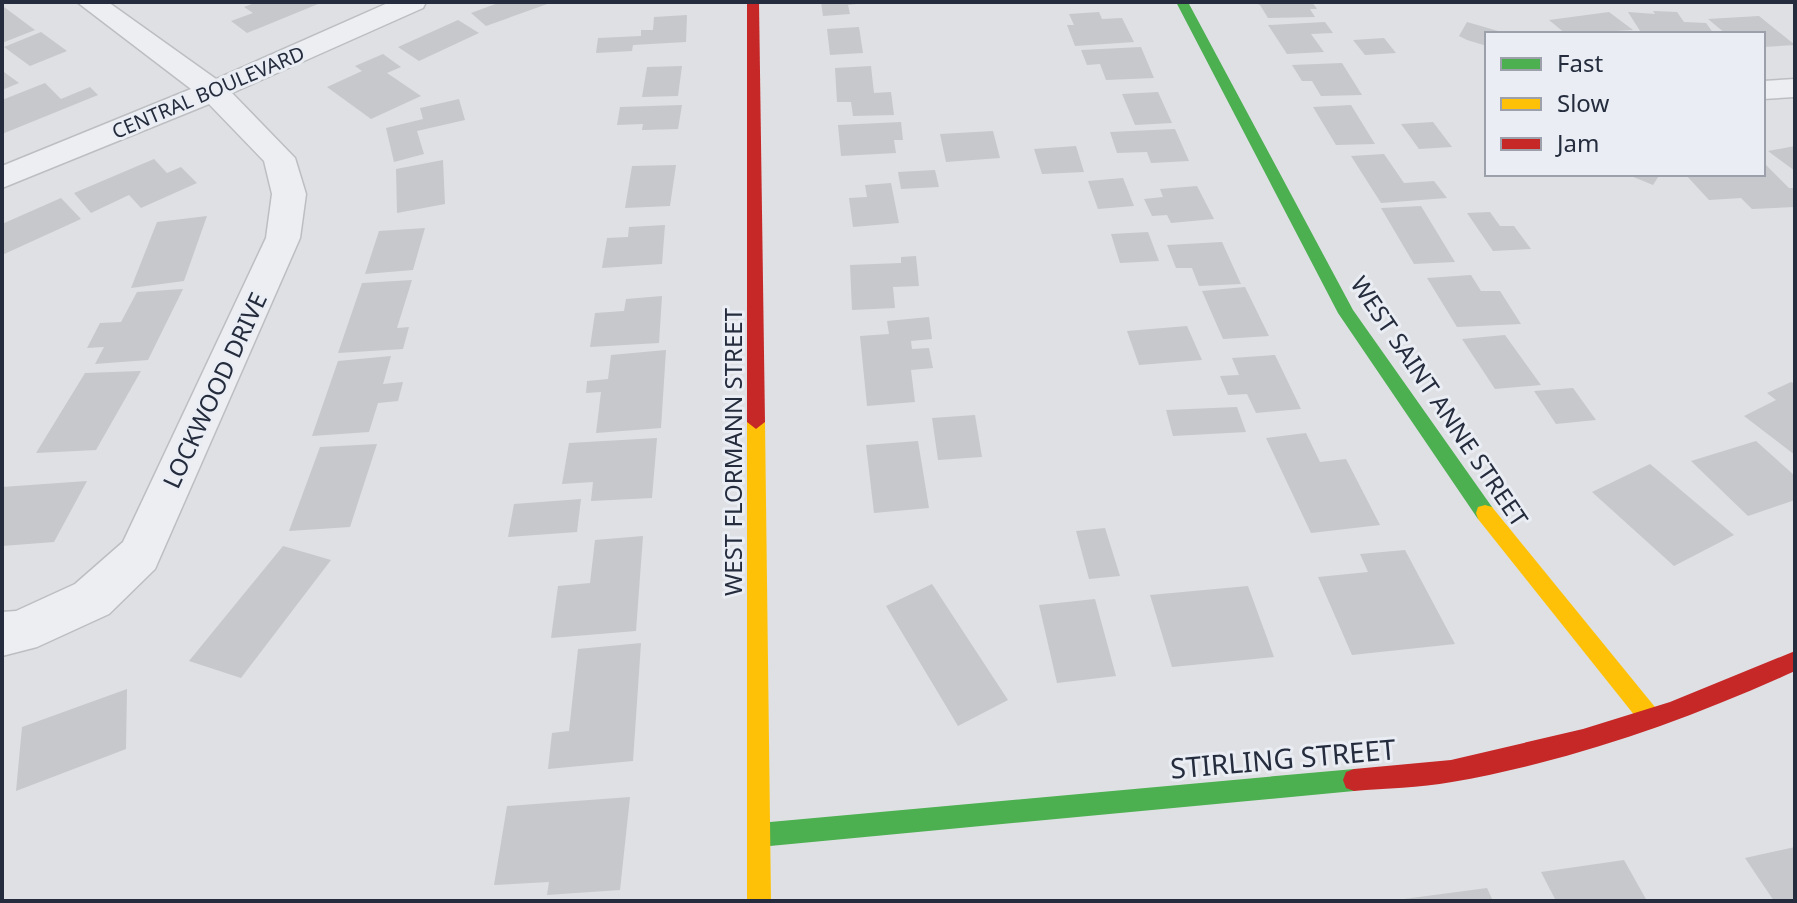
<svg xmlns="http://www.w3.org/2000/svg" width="1797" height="903" font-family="'Noto Sans',sans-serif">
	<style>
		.building { fill: #c6c8cb }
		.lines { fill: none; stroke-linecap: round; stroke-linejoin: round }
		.street-casing { stroke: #bcbec1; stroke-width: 3 }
		.street { fill: #edeef1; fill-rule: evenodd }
		.fast { fill: #4caf50; fill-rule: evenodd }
		.slow { fill: #ffc107; fill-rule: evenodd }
		.jam { fill: #c62828; fill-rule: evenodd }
		.labels { text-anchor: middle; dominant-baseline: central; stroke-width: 6; stroke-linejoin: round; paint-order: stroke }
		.far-street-label { font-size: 20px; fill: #242c3d; stroke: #eaeef4 }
		.street-label { font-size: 24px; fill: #242c3d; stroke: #eaeef4 }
		.near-street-label { font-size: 28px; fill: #242c3d; stroke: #eaeef4 }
	</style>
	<rect width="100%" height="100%" fill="#dee0e3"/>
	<!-- building -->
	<g class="building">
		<polygon points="257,2 323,2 247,33 231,21 253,13 244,7"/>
		<polygon points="501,2 553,2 486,26 471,13"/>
		<polygon points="821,2 856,2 857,4 848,5 850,14 823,16"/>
		<polygon points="1253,2 1312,2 1317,9 1310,9 1315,17 1268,18 1260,5"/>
		<polygon points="4,7 35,30 2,43"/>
		<polygon points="1653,11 1677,12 1684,22 1706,23 1714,34 1642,34 1628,12 1655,14"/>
		<polygon points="1099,12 1102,19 1122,18 1134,42 1075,46 1067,25 1074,25 1069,14"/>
		<polygon points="1609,12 1633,30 1566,34 1549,20"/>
		<polygon points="687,15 686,42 633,45 632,51 596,53 598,38 641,36 641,30 653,30 654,17"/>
		<polygon points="1759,16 1795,45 1763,47 1763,34 1726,34 1708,19"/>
		<polygon points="458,20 479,33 419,61 398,47"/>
		<polygon points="1325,22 1333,33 1311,34 1324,52 1287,54 1268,25"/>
		<polygon points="1467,22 1505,33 1505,34 1487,34 1487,46 1467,40 1459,36"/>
		<polygon points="859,27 863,53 830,55 827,29"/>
		<polygon points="41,32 67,51 30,66 4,47"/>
		<polygon points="1384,38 1396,53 1365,55 1353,40"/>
		<polygon points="1141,47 1154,78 1106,80 1100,64 1087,65 1081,50"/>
		<polygon points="383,54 401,67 387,73 421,96 371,119 327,87 362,71 355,66"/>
		<polygon points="1342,63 1362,95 1321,96 1312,81 1302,81 1292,65"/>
		<polygon points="682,66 678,96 642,97 647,67"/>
		<polygon points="871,66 874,93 891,92 894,115 853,116 851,102 837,102 835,68"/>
		<polygon points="4,72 19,83 2,90"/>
		<polygon points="45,83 61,99 90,87 98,95 2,134 2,100"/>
		<polygon points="1158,92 1172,123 1135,125 1122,94"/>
		<polygon points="459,99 465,120 417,131 424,154 394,162 386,128 423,119 420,108"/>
		<polygon points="682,105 678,129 642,130 643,124 617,125 620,107"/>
		<polygon points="1351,105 1375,144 1336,145 1313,107"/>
		<polygon points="901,122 903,140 894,140 896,153 841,156 838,125"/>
		<polygon points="1433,122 1452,147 1419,149 1401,124"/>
		<polygon points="1175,129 1189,161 1151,163 1147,152 1117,153 1110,132"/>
		<polygon points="993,131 1000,158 946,162 940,134"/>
		<polygon points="1076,146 1084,172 1042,174 1034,149"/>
		<polygon points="1795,146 1795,171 1768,151"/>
		<polygon points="1384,154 1404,183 1434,181 1447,198 1381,203 1351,156"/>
		<polygon points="154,159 167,173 181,167 197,183 141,208 129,195 91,213 74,193"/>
		<polygon points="443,160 445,204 397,213 396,169"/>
		<polygon points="1763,162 1789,188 1795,188 1795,207 1752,209 1741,198 1709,200 1685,174 1763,174"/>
		<polygon points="676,165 670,206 625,208 632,166"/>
		<polygon points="935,170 939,187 901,189 898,172"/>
		<polygon points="1626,174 1660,174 1653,185"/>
		<polygon points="1123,178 1134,206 1098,209 1088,181"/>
		<polygon points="891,183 899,223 853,227 849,198 867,197 865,185"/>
		<polygon points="1197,186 1214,219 1171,223 1167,215 1152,216 1144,199 1163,197 1160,189"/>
		<polygon points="61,198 81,219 2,255 2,224"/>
		<polygon points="1421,206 1455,262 1414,264 1381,208"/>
		<polygon points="1490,212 1500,226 1514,226 1531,249 1493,251 1467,213"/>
		<polygon points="207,216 184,281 131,288 157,222"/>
		<polygon points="665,225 662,264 602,268 607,238 628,237 629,227"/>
		<polygon points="425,228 413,270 365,274 379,231"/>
		<polygon points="1148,232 1159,261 1120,263 1111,234"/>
		<polygon points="1222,242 1241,284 1199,286 1192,268 1176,268 1167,245"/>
		<polygon points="916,256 919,286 893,287 895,308 852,310 850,265 901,263 901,257"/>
		<polygon points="1471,275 1481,291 1500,291 1521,324 1457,327 1427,278"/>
		<polygon points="412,280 397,328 409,327 403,349 338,353 362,283"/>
		<polygon points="1245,287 1269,336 1223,339 1202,291"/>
		<polygon points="183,289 148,360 95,364 104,347 87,348 100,323 121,322 137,292"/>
		<polygon points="662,296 659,343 590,347 595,313 624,311 626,299"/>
		<polygon points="929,317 932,339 911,341 912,349 929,348 933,368 911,370 915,402 867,406 860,336 889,334 887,321"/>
		<polygon points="1187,326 1202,360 1139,365 1127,331"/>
		<polygon points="1505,335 1541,385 1495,389 1462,339"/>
		<polygon points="666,350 661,428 596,433 601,392 586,393 587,381 608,379 611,355"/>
		<polygon points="1275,355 1301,409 1256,413 1247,394 1228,395 1220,376 1239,375 1232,358"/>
		<polygon points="391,356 383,384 403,382 398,401 378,403 369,432 312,436 338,361"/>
		<polygon points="141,371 96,450 36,453 85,373"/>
		<polygon points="1791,382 1795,384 1795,455 1744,416 1776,400 1767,393"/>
		<polygon points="1573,388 1596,420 1556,424 1534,391"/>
		<polygon points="1237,407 1246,432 1173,436 1166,410"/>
		<polygon points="975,415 982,457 938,460 932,418"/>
		<polygon points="1306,433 1320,462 1346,459 1380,525 1311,533 1266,438"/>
		<polygon points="657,438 652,498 591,501 593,482 562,484 569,443"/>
		<polygon points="918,441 929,508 874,513 866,445"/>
		<polygon points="1756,441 1795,476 1795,500 1748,516 1691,461"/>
		<polygon points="377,444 350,527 289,531 320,447"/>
		<polygon points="1650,464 1734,535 1674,566 1592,492"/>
		<polygon points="87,481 54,542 2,546 2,487"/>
		<polygon points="581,499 577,532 508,537 514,504"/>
		<polygon points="1105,528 1120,576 1089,579 1076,531"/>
		<polygon points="643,536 636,631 551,638 558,586 590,583 595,540"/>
		<polygon points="283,546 331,560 241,678 189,661"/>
		<polygon points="1405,550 1455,644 1352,655 1318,577 1368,572 1360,554"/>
		<polygon points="932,584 1008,700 958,726 886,606"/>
		<polygon points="1248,586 1274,657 1172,667 1150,595"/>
		<polygon points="1095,599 1116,676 1057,683 1039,605"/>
		<polygon points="641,643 633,761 548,769 552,733 569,731 578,649"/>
		<polygon points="127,689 126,749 16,791 22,727"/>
		<polygon points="630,797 620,890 547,895 549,882 494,885 507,806"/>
		<polygon points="1795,847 1795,901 1774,901 1745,858"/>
		<polygon points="1624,860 1647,901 1556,901 1541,872"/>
		<polygon points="1487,888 1493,901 1404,901 1404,899"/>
	</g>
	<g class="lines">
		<defs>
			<g id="street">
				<polygon points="77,2 108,2 216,79 390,2 426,2 423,8 232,93 295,158 306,194 300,238 155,569 109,614 37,647 2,656 2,612 16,611 75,584 123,542 266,238 272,194 264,161 209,104 2,188 2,166 191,89"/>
				<polygon points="1795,79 1795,97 1763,99 1763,81"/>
			</g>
		</defs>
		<!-- street casing -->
		<use href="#street" class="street-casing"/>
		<!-- street -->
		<use href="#street" class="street"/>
		<!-- fast -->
		<g class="fast">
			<polygon points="1176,2 1188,2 1353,310 1492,507 1494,513 1492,519 1485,521 1478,519 1338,313"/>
			<polygon points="1354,769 1362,772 1365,780 1362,788 1354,791 759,847 751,843 747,835 751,827 759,823"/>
		</g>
		<!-- slow -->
		<g class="slow">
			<polygon points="756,415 765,422 771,901 747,901 747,422"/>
			<polygon points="1485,505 1492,507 1659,712 1662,719 1659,726 1651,729 1643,726 1478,519 1476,513 1478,507"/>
		</g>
		<!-- jam -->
		<g class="jam">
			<polygon points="747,2 759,2 765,422 756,429 747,422"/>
			<path d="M1795,651V671C1685,721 1571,761 1452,782C1419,788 1386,788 1354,791L1346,788L1343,780L1346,772L1354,769L1451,760L1583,729L1670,702Z"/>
		</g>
	</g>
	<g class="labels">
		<!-- far-street labels -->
		<g class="far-street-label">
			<text transform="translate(208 92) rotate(-23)">CENTRAL BOULEVARD</text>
		</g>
		<!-- street labels -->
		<g class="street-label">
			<text transform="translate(214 390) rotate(-65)">LOCKWOOD DRIVE</text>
			<text transform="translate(1440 401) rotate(56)">WEST SAINT ANNE STREET</text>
			<text transform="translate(732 452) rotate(-90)">WEST FLORMANN STREET</text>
		</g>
		<!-- near-street labels -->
		<g class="near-street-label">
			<text transform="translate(1283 758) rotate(-5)">STIRLING STREET</text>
		</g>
	</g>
	<!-- border -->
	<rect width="1797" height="903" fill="none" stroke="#242c3d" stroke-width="8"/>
	<!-- legend -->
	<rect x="1485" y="32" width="280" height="144" fill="#eaeef4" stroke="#9ba0ab" stroke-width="2"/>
	<rect x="1501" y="58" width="40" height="12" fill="#4caf50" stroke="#9ba0ab" stroke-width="2"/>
	<text x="1557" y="72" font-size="24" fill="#242c3d">Fast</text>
	<rect x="1501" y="98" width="40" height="12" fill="#ffc107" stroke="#9ba0ab" stroke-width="2"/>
	<text x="1557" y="112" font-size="24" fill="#242c3d">Slow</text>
	<rect x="1501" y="138" width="40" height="12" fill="#c62828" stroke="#9ba0ab" stroke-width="2"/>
	<text x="1557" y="152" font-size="24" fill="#242c3d">Jam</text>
</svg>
